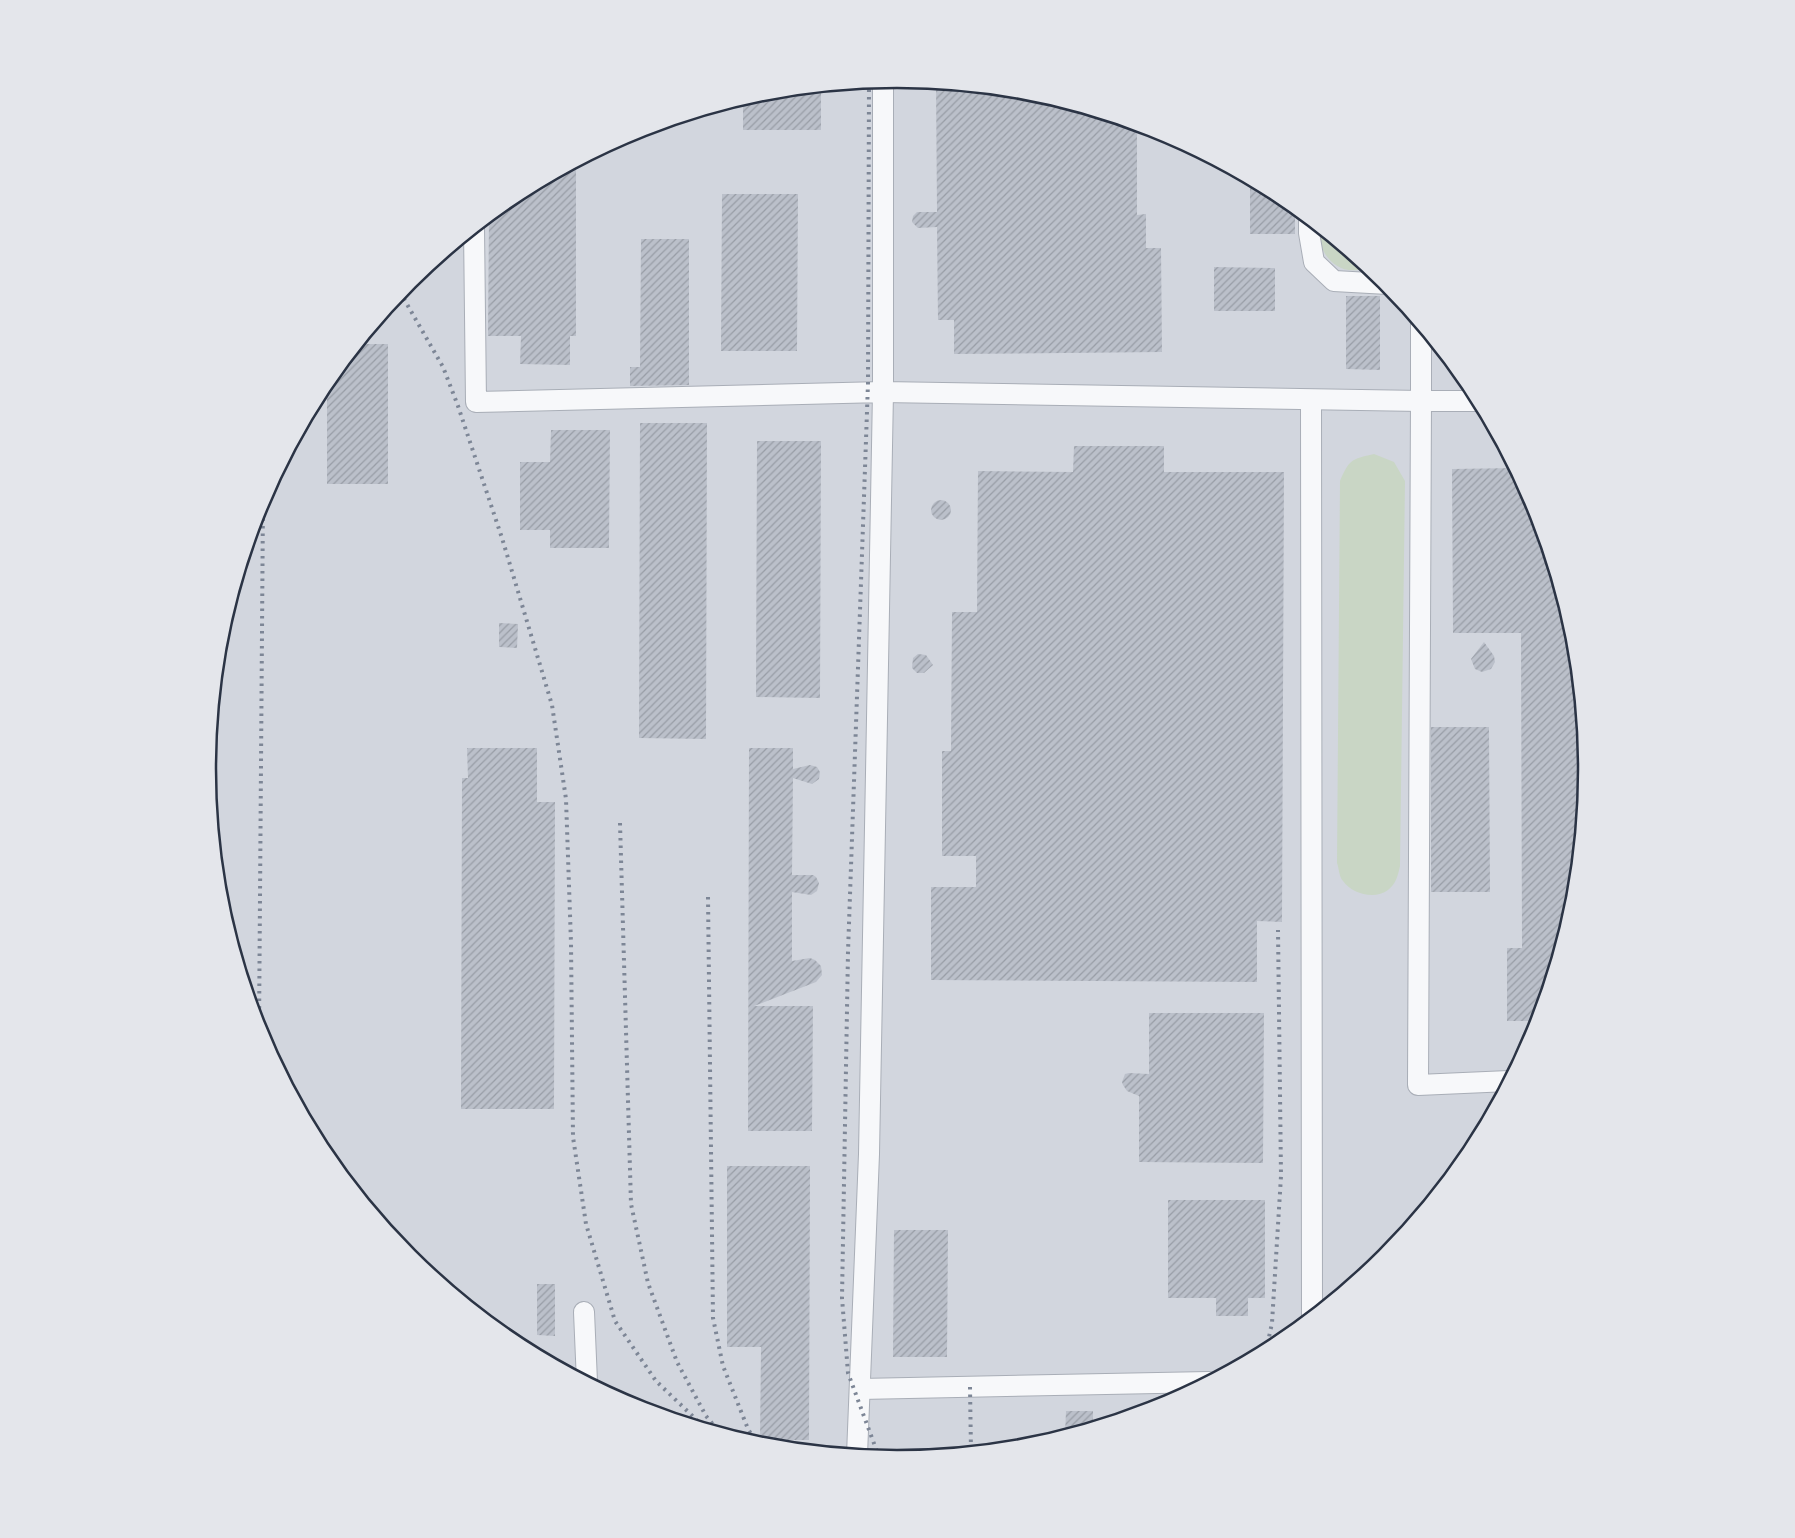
<svg xmlns="http://www.w3.org/2000/svg" width="1795" height="1538" font-family="Arial,sans-serif">
	<style>
		.built { fill: #d2d6de }
		.green { fill: #c9d6c5 }
		.building { fill: url(#building-hatch) }
		.lines { fill: none; stroke-linecap: round; stroke-linejoin: round }
		.minor-casing { stroke: #a9aeb7; stroke-width: 22 }
		.minor { stroke: #f7f8fa; stroke-width: 20 }
		.rail { stroke: #7d8696; stroke-width: 4; stroke-dasharray: 2.5 5; stroke-linecap: butt }
		.rim { fill: none; stroke: #2b3445; stroke-width: 2.5 }
	</style>
	<defs>
		<pattern id="building-hatch" width="6" height="6" patternUnits="userSpaceOnUse" patternTransform="scale(1.25)"><rect width="6" height="6" fill="#bbc0ca"/><path d="M-1 1l2-2M0 6l6-6M5 7l2-2" fill="none" stroke="#989da6"/></pattern>
	</defs>
	<rect width="100%" height="100%" fill="#e4e7ec"/>
	<!-- built -->
	<circle class="built" cx="898" cy="769" r="688"/>
	<!-- green -->
	<g class="green">
		<path d="M1317,225L1368,267C1338,280 1317,253 1317,225Z"/>
		<path d="M1374,454L1394,462L1405,481L1400,866C1398,875 1396,884 1388,890C1375,900 1352,894 1343,881C1339,877 1339,868 1337,863L1340,481C1349,460 1351,459 1374,454Z"/>
	</g>
	<!-- building -->
	<g class="building">
		<polygon points="936,83 1032,92 1137,124 1137,215 1146,214 1146,248 1161,248 1162,352 954,354 954,320 938,320 937,227 918,228 912,222 913,216 917,212 937,212"/>
		<polygon points="821,86 821,130 743,130 743,98 763,92"/>
		<polygon points="576,162 576,336 570,336 570,365 520,364 521,336 488,336 489,216 514,195"/>
		<polygon points="1250,179 1281,195 1295,207 1295,234 1250,234"/>
		<polygon points="722,194 798,194 797,351 721,351"/>
		<polygon points="641,239 689,239 689,385 630,386 630,367 640,367"/>
		<polygon points="1214,267 1275,268 1275,311 1214,311"/>
		<polygon points="1346,296 1380,296 1380,370 1346,369"/>
		<polygon points="358,344 388,344 388,484 327,484 327,381"/>
		<polygon points="640,423 707,423 706,739 639,738"/>
		<polygon points="551,430 610,430 609,548 550,548 550,530 520,530 520,462 550,462"/>
		<polygon points="757,441 821,441 820,698 756,697"/>
		<polygon points="1074,446 1164,446 1164,472 1284,472 1282,922 1257,921 1257,982 931,980 931,887 976,887 976,856 942,856 942,751 951,751 952,612 977,612 978,471 1073,472"/>
		<polygon points="1516,468 1535,505 1575,635 1588,769 1574,904 1539,1021 1507,1021 1507,948 1522,948 1521,633 1453,633 1452,469"/>
		<circle cx="941" cy="510" r="10"/>
		<polygon points="499,623 518,624 517,648 499,647"/>
		<polygon points="1484,642 1494,656 1495,662 1491,669 1482,672 1475,669 1471,659"/>
		<polygon points="918,654 926,655 933,665 924,673 917,673 912,668 913,658"/>
		<polygon points="1431,727 1489,727 1490,892 1431,892"/>
		<polygon points="467,748 537,748 537,802 555,802 554,1109 461,1109 462,778 468,778"/>
		<polygon points="749,748 793,748 793,769 810,765 817,767 820,772 819,779 812,784 793,778 792,875 813,875 816,877 819,883 817,891 811,895 792,892 792,961 810,958 815,960 821,966 822,975 816,982 754,1006 813,1006 812,1131 748,1131"/>
		<polygon points="1149,1013 1264,1013 1263,1163 1139,1162 1139,1096 1127,1091 1123,1085 1122,1082 1125,1074 1129,1073 1149,1074"/>
		<polygon points="727,1166 810,1166 809,1440 760,1440 761,1347 727,1347"/>
		<polygon points="1168,1200 1265,1200 1265,1298 1248,1298 1248,1316 1216,1316 1216,1298 1168,1298"/>
		<polygon points="894,1230 948,1230 947,1357 893,1357"/>
		<polygon points="537,1284 555,1284 555,1336 537,1335"/>
		<polygon points="1066,1411 1093,1411 1093,1428 1065,1436"/>
	</g>
	<g class="lines">
		<defs>
			<g id="minor">
				<polyline points="883,80 883,392 1421,401 1421,324"/>
				<polyline points="1309,218 1309,233 1314,262 1334,281 1388,284"/>
				<polyline points="474,228 476,402 883,392 869,1154 857,1455"/>
				<polyline points="1311,400 1312,1318"/>
				<polyline points="1480,401 1421,401 1418,1085 1509,1081"/>
				<polyline points="584,1312 587,1382"/>
				<polyline points="860,1389 1209,1382"/>
			</g>
		</defs>
		<!-- minor casing -->
		<use href="#minor" class="minor-casing"/>
		<!-- minor -->
		<use href="#minor" class="minor"/>
		<!-- rail -->
		<g class="rail">
			<polyline points="869,82 868,383 848,952 842,1298 848,1373 879,1457"/>
			<polyline points="400,292 443,367 458,406 502,538 552,705 566,799 571,943 573,1137 586,1224 615,1321 656,1381 705,1428"/>
			<polyline points="620,823 631,1204 648,1283 677,1362 706,1416 720,1433"/>
			<polyline points="708,897 713,1318 723,1366 748,1429 757,1444"/>
			<polyline points="235,940 235,950"/>
			<polyline points="259,1031 263,499"/>
			<polyline points="1266,1351 1272,1323 1281,1176 1278,930"/>
			<polyline points="970,1387 971,1452"/>
		</g>
	</g>
	<!-- crop -->
	<path d="M0 0H1795V1538H0ZM216 769a681 681 0 1 1 1362 0a681 681 0 1 1-1362 0Z" fill="#e4e6eb" fill-rule="evenodd"/>
	<path class="rim" d="M216 769a681 681 0 1 1 1362 0a681 681 0 1 1-1362 0Z"/>
</svg>
